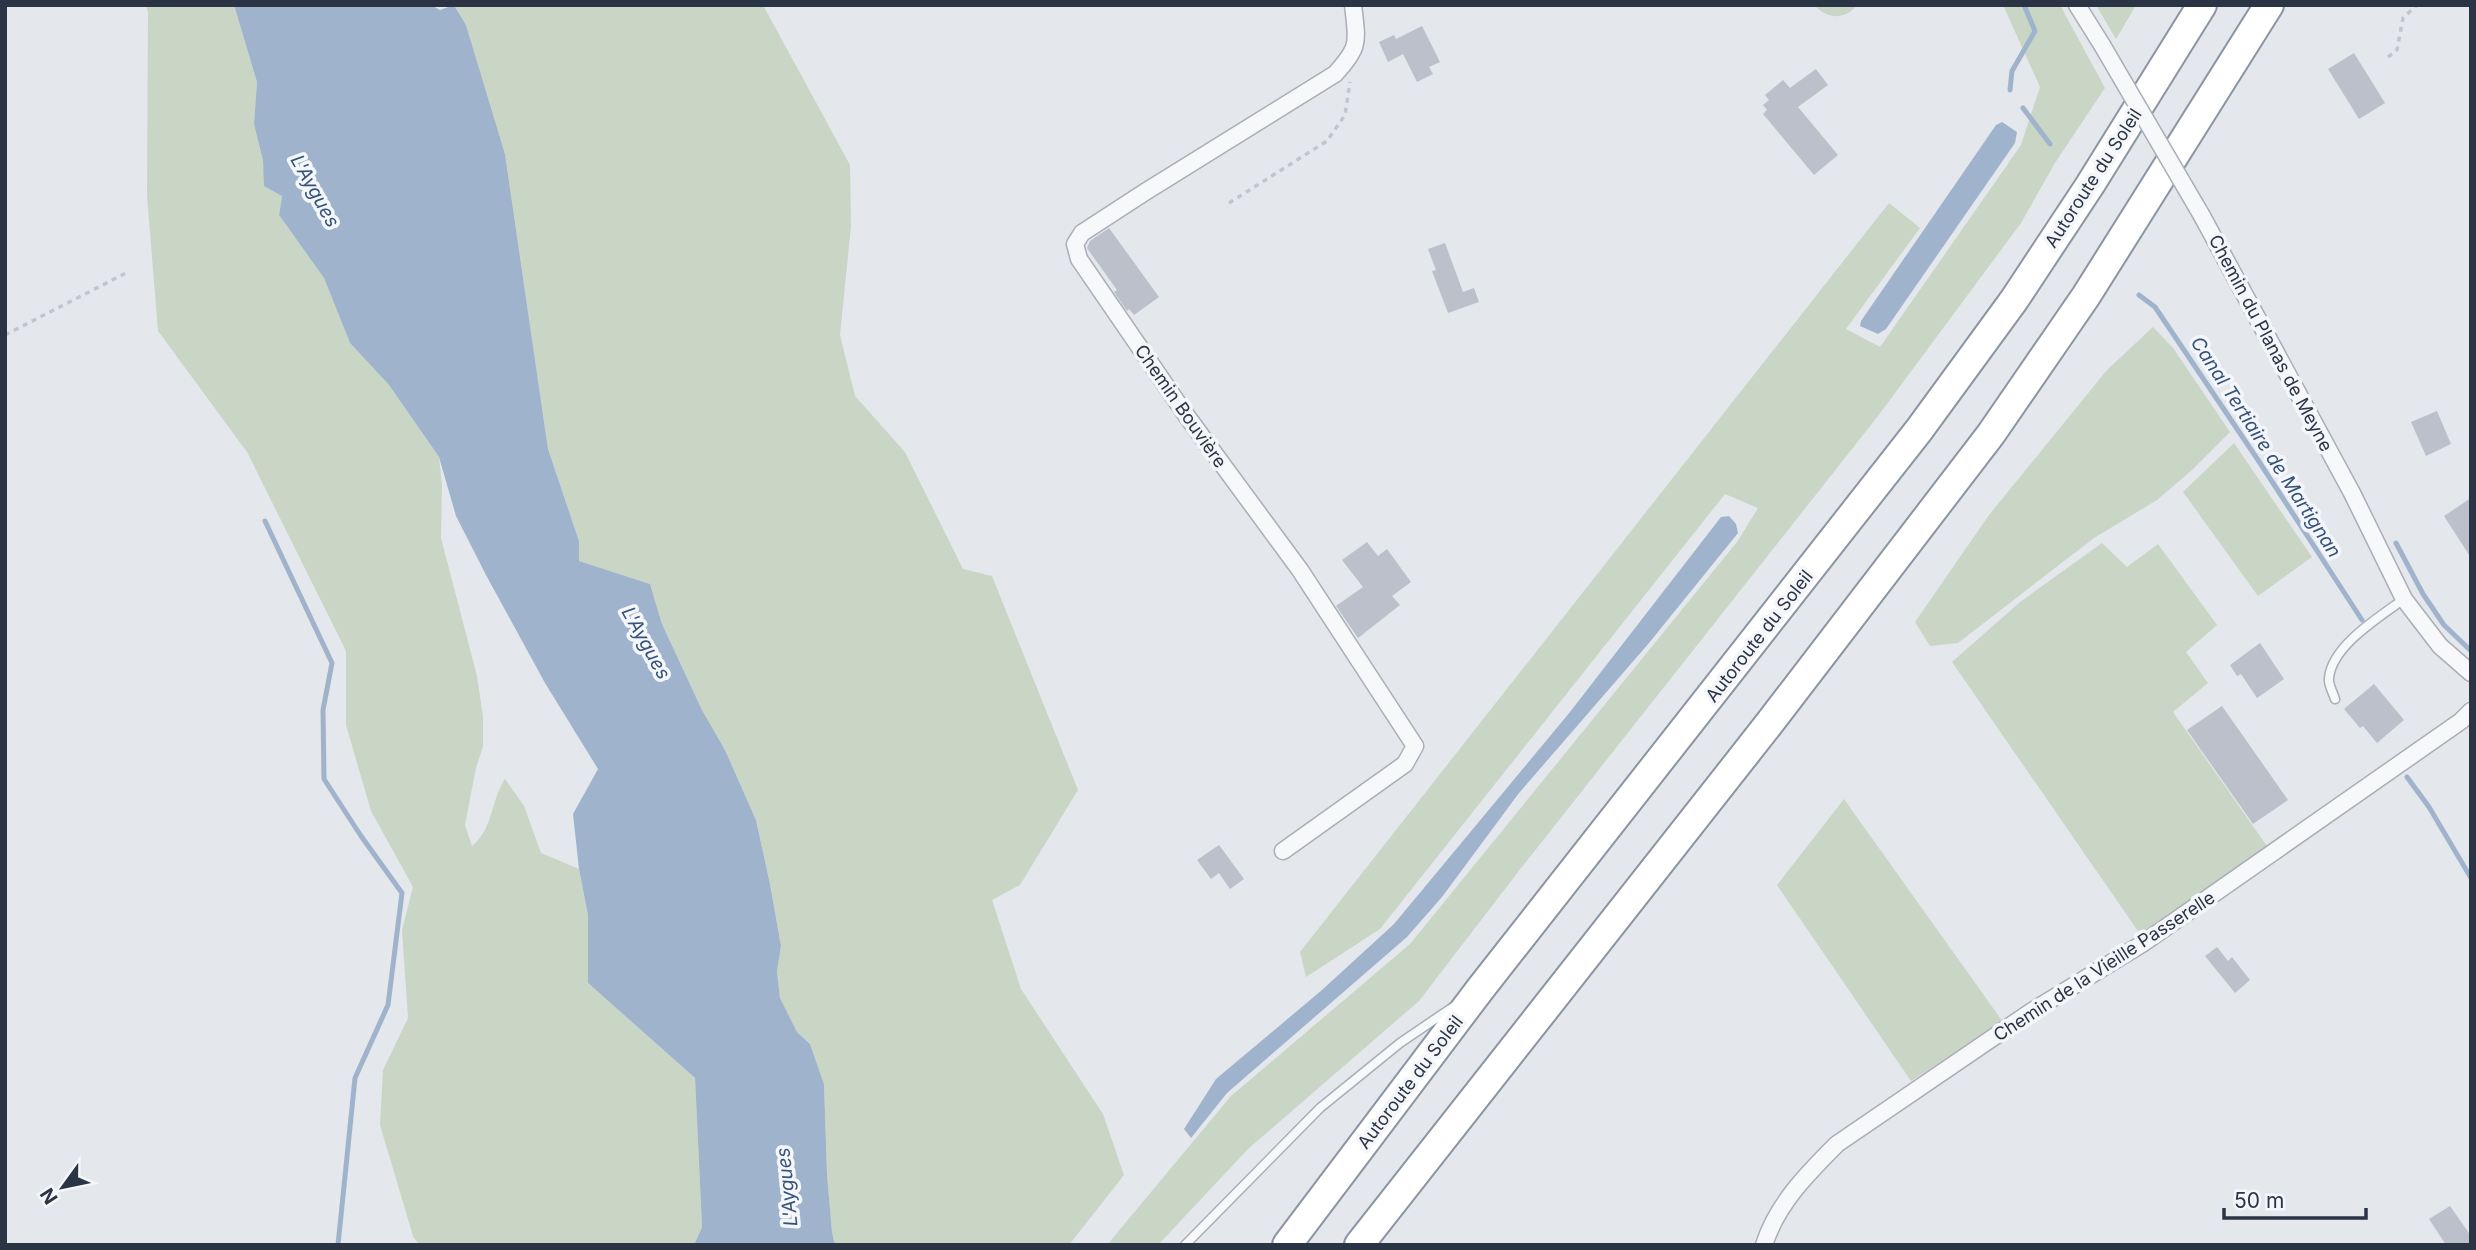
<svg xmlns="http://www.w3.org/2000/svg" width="2476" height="1250" font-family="Inter,sans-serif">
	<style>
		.green { fill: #c9d6c5 }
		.water { fill: #9fb4cc }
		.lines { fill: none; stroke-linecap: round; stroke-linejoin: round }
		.stream { stroke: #9fb4cc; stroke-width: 5 }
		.building { fill: #bbc0ca }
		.service-casing { stroke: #a9aeb7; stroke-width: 11 }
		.minor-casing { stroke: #a9aeb7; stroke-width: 19 }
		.motorway-casing { stroke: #8b94a3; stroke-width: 32 }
		.path { stroke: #c2c5cb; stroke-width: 3.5; stroke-dasharray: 5 5; stroke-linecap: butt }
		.service { stroke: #f7f8fa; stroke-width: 8 }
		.minor { stroke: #f7f8fa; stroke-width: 16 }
		.motorway { stroke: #fff; stroke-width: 28 }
		.minor-bridge-casing { stroke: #a9aeb7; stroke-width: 19; stroke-linecap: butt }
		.minor-bridge { stroke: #f7f8fa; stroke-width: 16 }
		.labels { text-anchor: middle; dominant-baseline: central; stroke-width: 7; stroke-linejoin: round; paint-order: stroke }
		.street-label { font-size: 18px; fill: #2b3445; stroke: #f4f6f9 }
		.water-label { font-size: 19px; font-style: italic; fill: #34527a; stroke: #f4f6f9 }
	</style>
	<rect width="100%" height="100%" fill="#e4e7ec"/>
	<!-- green -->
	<g class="green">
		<path d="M146,5H234L257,82L254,124L263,161L265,186L282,195L279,215L324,278L350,343L389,385L439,457L442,486L441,538L477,676L483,717V746L476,768L465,825L472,846C494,828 490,802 505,779L524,806L541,853L579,869L588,915V983L695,1078L702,1227L694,1245H419L413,1236L380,1125L383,1070L408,1018L402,930L413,887L371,811L346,725V651L247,452L158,331L147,196L148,12Z"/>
		<polygon points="454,5 763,5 850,165 851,226 840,335 855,396 905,452 963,569 992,576 1078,790 1020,885 992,900 1021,989 1103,1114 1124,1175 1069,1245 835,1245 832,1232 827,1174 824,1084 810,1044 797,1032 780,998 777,971 781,946 770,884 756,820 725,750 702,710 662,624 650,584 579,561 579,541 548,449 505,154 466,25"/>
		<path d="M1814,5H1857C1844,21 1827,19 1814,5Z"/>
		<polygon points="2003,5 2060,5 2105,88 2055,163 2021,223 1878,416 1518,872 1419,1001 1248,1149 1158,1245 1107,1245 1231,1096 1410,944 1737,542 1758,508 1725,494 1380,929 1306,977 1300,952 1889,203 1920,228 1846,329 1880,347 2021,145 2040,87"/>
		<polygon points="2096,5 2136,5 2116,39"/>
		<polygon points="2153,327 2173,348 2230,432 2191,471 2157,500 2094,538 1958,643 1930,646 1915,622 1989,515 2107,370"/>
		<polygon points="2234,443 2312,557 2258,596 2183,492"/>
		<polygon points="2102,543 2127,567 2158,544 2217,625 2186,652 2208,683 2173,712 2269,849 2140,934 1952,662 2020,602"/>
		<polygon points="1844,799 2003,1022 1911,1081 1777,885"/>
	</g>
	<!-- water -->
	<g class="water">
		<polygon points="234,5 431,5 440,10 454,5 466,25 505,154 548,449 579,541 579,561 650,584 662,624 702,710 725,750 756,820 770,884 781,946 777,971 780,998 797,1032 810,1044 824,1084 827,1174 832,1232 835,1245 694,1245 702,1227 695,1078 588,983 588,915 579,869 573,814 598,769 545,683 486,575 456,516 439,457 389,385 350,343 324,278 279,215 282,196 264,186 263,161 254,124 257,82"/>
		<polygon points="2002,122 2017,132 2015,143 1886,329 1878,334 1860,326 1861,321 1996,125"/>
		<polygon points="1729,516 1736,524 1738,533 1649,643 1519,793 1442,897 1407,937 1227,1093 1191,1138 1184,1129 1216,1079 1322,990 1394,924 1570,712 1721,517"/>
	</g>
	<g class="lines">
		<!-- stream -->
		<g class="stream">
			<polyline points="2010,90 2012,71 2035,31 2024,5"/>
			<polyline points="2023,108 2050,144"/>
			<polyline points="2139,295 2155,307 2258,460 2362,620"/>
			<polyline points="265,521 332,663 323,710 324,779 361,836 402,893 388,1005 355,1078 338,1245"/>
			<polyline points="2396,543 2423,594 2444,625 2471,651"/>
			<polyline points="2407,777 2429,807 2471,878"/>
		</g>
	</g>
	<!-- building -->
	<g class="building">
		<polygon points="1422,26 1440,62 1429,67 1433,74 1417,82 1403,54 1388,62 1379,42 1394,35 1396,39"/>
		<polygon points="2354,53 2385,103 2359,119 2328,69"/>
		<polygon points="1816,69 1828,85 1798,107 1838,155 1814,175 1763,114 1767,110 1763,105 1769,100 1765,95 1783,80 1790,88"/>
		<polygon points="1109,228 1159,297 1134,315 1129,309 1127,311 1114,292 1117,290 1087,248 1090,241"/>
		<polygon points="1445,243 1463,292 1474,288 1479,302 1448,313 1432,271 1436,270 1428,249"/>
		<polygon points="2437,411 2451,444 2426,456 2411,422"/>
		<polygon points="2471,498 2471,558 2444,516"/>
		<polygon points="1367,542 1378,556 1387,549 1411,582 1392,596 1400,605 1358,638 1336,606 1363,587 1342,560"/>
		<polygon points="2260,643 2284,679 2257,698 2241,674 2237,676 2230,665"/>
		<polygon points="2374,684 2404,720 2377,743 2363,726 2360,728 2344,709"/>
		<polygon points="2222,706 2288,800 2253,824 2187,730"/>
		<polygon points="1219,845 1244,879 1230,889 1219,873 1211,879 1197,860"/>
		<polygon points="2217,947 2228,961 2232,957 2250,980 2235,993 2205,956"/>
		<polygon points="2450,1206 2471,1236 2471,1245 2446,1245 2429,1219"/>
	</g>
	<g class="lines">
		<defs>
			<g id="service">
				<path d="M2335,699C2333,692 2328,685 2329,678C2332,646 2379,617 2404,599"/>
				<polyline points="1185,1245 1320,1108 1400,1043 1453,1007"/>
			</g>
			<g id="minor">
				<polyline points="2077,5 2102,45"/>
				<polyline points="2202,216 2352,493 2404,599 2440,646 2471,673"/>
				<path d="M1283,851L1405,764L1415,746L1300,570L1186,415L1079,259L1075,244L1082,233L1145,192L1335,74C1361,46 1357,41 1353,5"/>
				<path d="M1764,1245C1777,1204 1807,1174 1837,1144L2032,1011L2142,944L2461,721L2471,711"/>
			</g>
			<g id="motorway">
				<polyline points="1287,1245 1481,988 1919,430 2014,300 2090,185 2202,5"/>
				<polyline points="1359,1245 1768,725 1991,434 2086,296 2269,5"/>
			</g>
		</defs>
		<!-- service casing -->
		<use href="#service" class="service-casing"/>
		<!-- minor casing -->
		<use href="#minor" class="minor-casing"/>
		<!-- motorway casing -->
		<use href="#motorway" class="motorway-casing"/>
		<!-- path -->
		<g class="path">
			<polyline points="2388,57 2397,50 2403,18 2417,5"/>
			<polyline points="1229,203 1327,141 1345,115 1350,82"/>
			<polyline points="5,335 128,272"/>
		</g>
		<!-- service -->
		<use href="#service" class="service"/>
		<!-- minor -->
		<use href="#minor" class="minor"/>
		<!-- motorway -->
		<use href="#motorway" class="motorway"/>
		<defs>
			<polyline id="minor-bridge" points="2102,45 2202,216"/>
		</defs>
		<!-- minor-bridge casing -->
		<use href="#minor-bridge" class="minor-bridge-casing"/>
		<!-- minor-bridge -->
		<use href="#minor-bridge" class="minor-bridge"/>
	</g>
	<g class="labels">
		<!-- street labels -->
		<g class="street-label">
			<text transform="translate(2093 178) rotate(-57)">Autoroute du Soleil</text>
			<text transform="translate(2271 343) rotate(62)">Chemin du Planas de Meyne</text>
			<text transform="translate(1181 406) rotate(55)">Chemin Bouvière</text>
			<text transform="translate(1759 636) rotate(-52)">Autoroute du Soleil</text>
			<text transform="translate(2104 966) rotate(-33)">Chemin de la Vieille Passerelle</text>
			<text transform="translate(1410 1082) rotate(-53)">Autoroute du Soleil</text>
		</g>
		<!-- water labels -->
		<g class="water-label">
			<text transform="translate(315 191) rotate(61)">L'Aygues</text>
			<text transform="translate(2266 447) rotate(57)">Canal Tertiaire de Martignan</text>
			<text transform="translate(646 643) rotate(61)">L'Aygues</text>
			<text transform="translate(787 1187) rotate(-96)">L'Aygues</text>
		</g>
	</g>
	<!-- border -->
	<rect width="2476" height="1250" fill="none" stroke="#2b3445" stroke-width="14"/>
	<!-- north arrow -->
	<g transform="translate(63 1187) rotate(237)" stroke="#f4f6f9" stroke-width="5" paint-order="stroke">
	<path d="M0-5L12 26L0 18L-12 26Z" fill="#2b3445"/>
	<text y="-10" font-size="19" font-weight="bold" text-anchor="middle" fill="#2b3445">N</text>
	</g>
	<!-- scale -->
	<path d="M2224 1208v10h142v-10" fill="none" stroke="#2b3445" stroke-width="3.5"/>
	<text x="2234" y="1208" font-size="21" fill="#2b3445" stroke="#f4f6f9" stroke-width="5" paint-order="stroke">50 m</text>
</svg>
